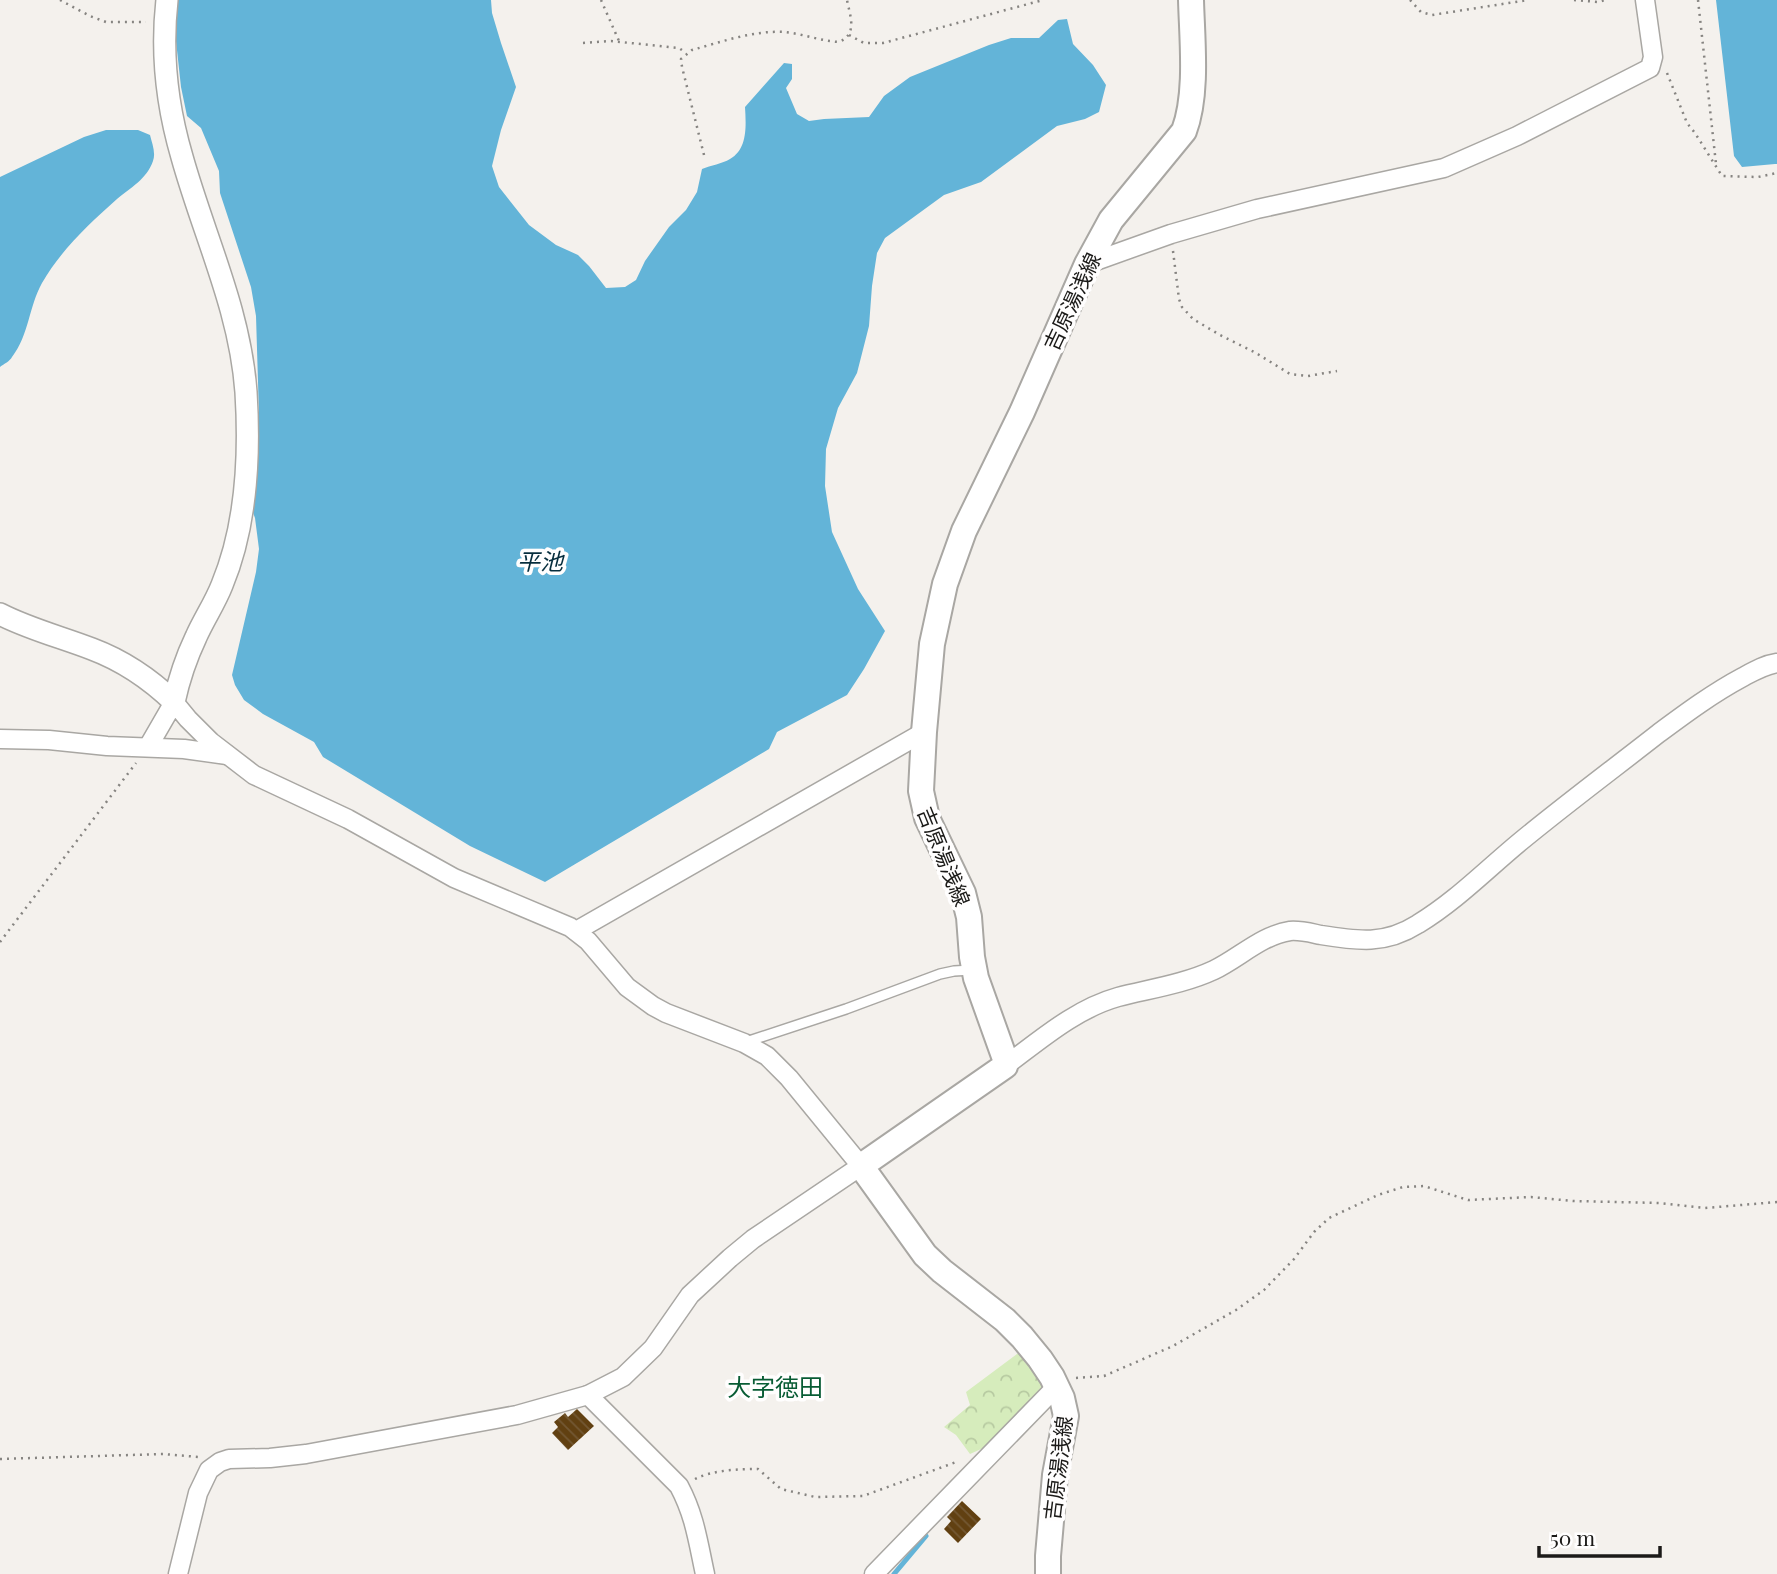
<svg xmlns="http://www.w3.org/2000/svg" width="1777" height="1574" font-family="'Playfair Display','Noto Sans JP',serif">
	<style>
		.park { fill: url(#park-crowns) }
		.water { fill: #63b4d8 }
		.lines { fill: none; stroke-linecap: round; stroke-linejoin: round }
		.stream { stroke: #63b4d8; stroke-width: 5 }
		.building { fill: url(#building-back-hatch) }
		.service-casing { stroke: #a9a7a3; stroke-width: 12 }
		.minor-casing { stroke: #a9a7a3; stroke-width: 21 }
		.tertiary-casing { stroke: #a9a7a3; stroke-width: 24 }
		.secondary-casing { stroke: #a9a7a3; stroke-width: 28 }
		.path { stroke: #868481; stroke-width: 2.5; stroke-dasharray: 2 5; stroke-linecap: butt }
		.service { stroke: #fff; stroke-width: 9 }
		.minor { stroke: #fff; stroke-width: 18 }
		.tertiary { stroke: #fff; stroke-width: 21 }
		.secondary { stroke: #fff; stroke-width: 24 }
		.labels { text-anchor: middle; dominant-baseline: central; stroke-width: 7; stroke-linejoin: round; paint-order: stroke }
		.street-label { font-size: 21px; fill: #1b1a18; stroke: #fffefe }
		.water-label { font-size: 23px; font-style: italic; fill: #062d3d; stroke: #fffefe }
		.quarter-label { font-size: 24px; fill: #085c34; stroke: #fffefe }
	</style>
	<defs>
		<pattern id="park-crowns" width="20" height="18" patternUnits="userSpaceOnUse" patternTransform="scale(1.75)"><rect width="20" height="18" fill="#d6ecbc"/><path d="M2 6a3 3 0 1 1 6 0M12 15a3 3 0 1 1 6 0" fill="none" stroke="#b7caa1"/></pattern>
		<pattern id="building-back-hatch" width="6" height="6" patternUnits="userSpaceOnUse" patternTransform="scale(1.75)"><rect width="6" height="6" fill="#614011"/><path d="M-1 5l2 2M0 0l6 6M5-1l2 2" fill="none" stroke="#735833"/></pattern>
	</defs>
	<rect width="100%" height="100%" fill="#f4f1ed"/>
	<!-- park -->
	<polygon class="park" points="1021,1351 1046,1389 999,1441 970,1454 956,1435 944,1427 970,1405 966,1392"/>
	<!-- water -->
	<g class="water">
		<path d="M177,0H491L492,13L501,43L516,87L501,130L492,166L499,187L529,225L556,245L578,255L589,266L606,288L625,287L636,280L645,261L669,227L686,210L697,192L702,169C711,165 722,164 730,159C748,149 746,125 745,107L784,63L792,64V79L786,88L797,114L809,121L824,119L869,117L884,96L910,77L989,45L1011,38H1039L1058,20L1067,19L1073,44L1093,65L1106,85L1099,112L1085,119L1057,126L981,182L944,195L885,238L877,253L872,286L869,326L857,373L838,408L826,449L825,486L832,532L858,589L885,631L864,669L847,695L777,732L769,749L545,882L470,846L323,757L314,742L263,714L244,700L235,685L232,675L256,572L259,549L255,518L248,499L259,415L256,316L251,287L220,193L219,171L201,128L187,116L181,87L175,32Z"/>
		<polygon points="1716,0 1777,0 1777,164 1775,164 1742,167 1734,156"/>
		<path d="M106,130H138L150,135C152,143 156,153 153,161C147,179 130,188 117,199C89,224 61,250 42,283C29,306 29,335 12,357C10,361 4,364 0,367V177L84,137Z"/>
	</g>
	<g class="lines">
		<!-- stream -->
		<polyline class="stream" points="894,1574 926,1536"/>
	</g>
	<!-- building -->
	<g class="building">
		<polygon points="577,1409 594,1426 568,1450 552,1433 558,1427 554,1422 565,1413 568,1417"/>
		<polygon points="962,1501 981,1519 958,1543 944,1529 951,1521 947,1517"/>
	</g>
	<g class="lines">
		<defs>
			<polyline id="service" points="746,1042 846,1009 940,974 954,971 972,970"/>
			<g id="minor">
				<polyline points="1087,264 1171,234 1257,209 1444,168 1517,136 1650,68 1653,57 1645,0"/>
				<polyline points="0,739 49,740 107,746 184,749 227,755"/>
				<polyline points="148,747 174,702 188,719 211,742 254,775 348,819 454,878 570,927 588,941 627,987 653,1006 666,1013 744,1043 767,1056 789,1078 861,1166 753,1239 730,1258 690,1295 653,1348 623,1377 588,1395 517,1415 306,1454 270,1458 229,1459 220,1462 209,1470 198,1493 178,1574"/>
				<polyline points="576,931 924,732"/>
				<path d="M1005,1066C1039,1041 1075,1009 1118,997C1149,989 1184,984 1214,970C1239,958 1262,935 1290,931C1300,930 1311,933 1321,935C1358,941 1385,945 1418,924C1456,901 1487,869 1521,841C1566,804 1613,769 1659,733C1686,713 1713,693 1743,677C1754,671 1764,665 1777,663"/>
				<path d="M588,1395L679,1486C695,1516 698,1542 705,1574"/>
				<polyline points="874,1574 1057,1386"/>
			</g>
			<g id="tertiary">
				<path d="M167,0C161,53 167,106 182,157C204,236 240,309 246,392C250,455 247,525 222,585C215,603 204,619 196,637C186,658 179,679 174,702"/>
				<path d="M0,614C29,629 61,637 92,649C124,661 149,678 174,702"/>
			</g>
			<path id="secondary" d="M1048,1574V1556L1055,1475L1066,1416L1062,1398L1052,1377L1040,1359L1022,1337L1005,1320L942,1271L925,1255L861,1166L1005,1066V1059L976,978L972,957L969,917L963,893L927,818L921,791L924,732L932,644L945,584L964,531L1022,412L1087,264L1111,220L1184,131C1198,94 1192,39 1191,0"/>
		</defs>
		<!-- service casing -->
		<use href="#service" class="service-casing"/>
		<!-- minor casing -->
		<use href="#minor" class="minor-casing"/>
		<!-- tertiary casing -->
		<use href="#tertiary" class="tertiary-casing"/>
		<!-- secondary casing -->
		<use href="#secondary" class="secondary-casing"/>
		<!-- path -->
		<g class="path">
			<polyline points="60,0 90,16 106,22 146,22"/>
			<polyline points="601,0 619,41"/>
			<polyline points="1410,0 1421,12 1432,15 1528,0"/>
			<polyline points="1574,0 1598,2 1605,0"/>
			<polyline points="1698,0 1716,164"/>
			<polyline points="849,35 864,43 883,43 1043,0"/>
			<polyline points="583,43 611,41 679,48 686,53"/>
			<polyline points="1667,73 1687,123 1695,133 1722,176 1758,177 1777,173"/>
			<path d="M704,155L682,67L681,59L692,50C721,42 754,30 785,32C803,34 821,41 839,42C858,34 850,16 847,0"/>
			<polyline points="1173,251 1179,299 1182,307 1193,319 1220,335 1256,353 1290,374 1308,376 1337,371"/>
			<polyline points="0,942 136,763"/>
			<polyline points="1076,1378 1104,1376 1173,1346 1236,1310 1264,1290 1294,1259 1314,1232 1329,1218 1378,1195 1403,1187 1424,1186 1468,1200 1531,1197 1573,1201 1659,1203 1705,1208 1777,1202"/>
			<polyline points="0,1459 163,1454 199,1457"/>
			<path d="M695,1479C713,1470 738,1469 758,1469L781,1489L815,1497L863,1496L959,1461"/>
		</g>
		<!-- service -->
		<use href="#service" class="service"/>
		<!-- minor -->
		<use href="#minor" class="minor"/>
		<!-- tertiary -->
		<use href="#tertiary" class="tertiary"/>
		<!-- secondary -->
		<use href="#secondary" class="secondary"/>
	</g>
	<g class="labels">
		<!-- street labels -->
		<g class="street-label">
			<text transform="translate(1071 301) rotate(-65)">吉原湯浅線</text>
			<text transform="translate(945 856) rotate(68)">吉原湯浅線</text>
			<text transform="translate(1057 1468) rotate(-83)">吉原湯浅線</text>
		</g>
		<!-- water labels -->
		<g class="water-label">
			<text x="540" y="560">平池</text>
		</g>
		<!-- quarter labels -->
		<g class="quarter-label">
			<text x="775" y="1386">大字徳田</text>
		</g>
	</g>
	<!-- scale -->
	<path d="M1539 1546v10h121v-10" fill="none" stroke="#1b1a18" stroke-width="3.5"/>
	<text x="1550" y="1546" font-size="21" fill="#1b1a18" stroke="#fffefe" stroke-width="5" paint-order="stroke">50 m</text>
</svg>
